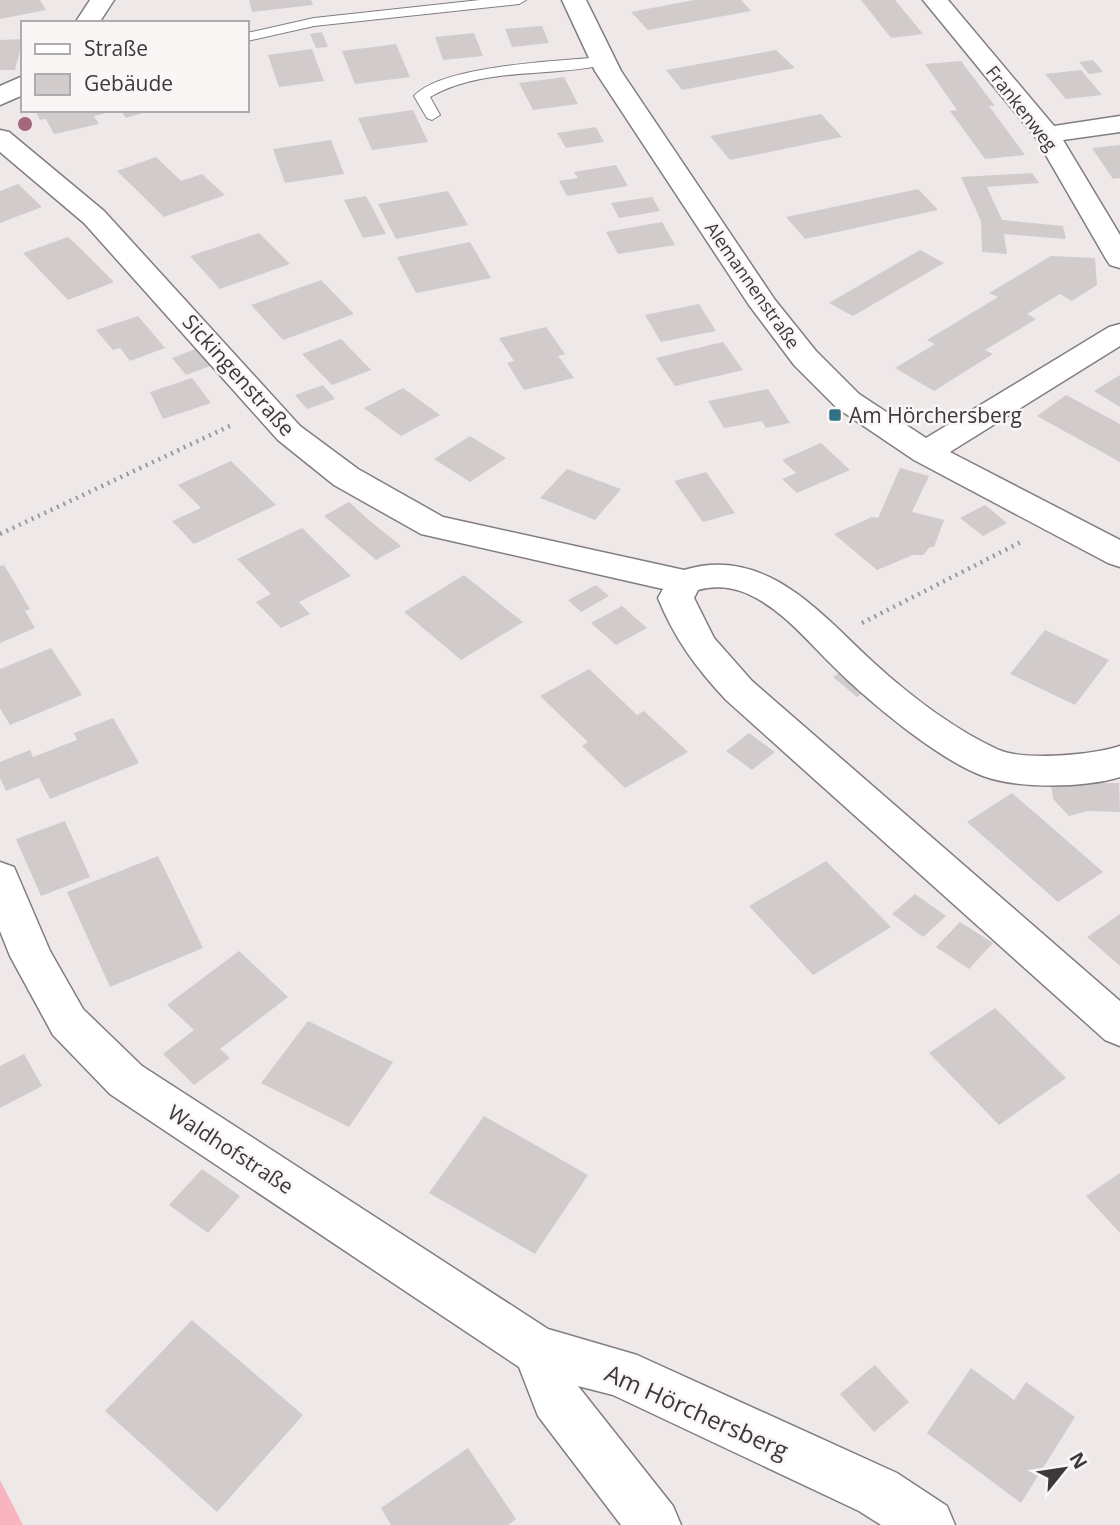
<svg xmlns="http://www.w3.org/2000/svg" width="1120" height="1525" font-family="'Open Sans',sans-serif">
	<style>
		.green { fill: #f9b5bf }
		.building { fill: #d1cbcc }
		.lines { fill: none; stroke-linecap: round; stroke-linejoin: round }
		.lane-casing { stroke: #827d7e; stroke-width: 2 }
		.street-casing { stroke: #827d7e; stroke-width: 3 }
		.path { stroke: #9d9899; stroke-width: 4.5; stroke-dasharray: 2 5; stroke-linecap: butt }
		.lane { fill: #fff; fill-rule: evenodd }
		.street { fill: #fff; fill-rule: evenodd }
		.tree { fill: #a4687e }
		.poi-dot { fill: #317385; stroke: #fbf6f6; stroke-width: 2.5 }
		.labels { text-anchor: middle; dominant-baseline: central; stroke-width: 5; stroke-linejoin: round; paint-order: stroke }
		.far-street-label { font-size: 18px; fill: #3c393a; stroke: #fbf6f6 }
		.street-label { font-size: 21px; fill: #3c393a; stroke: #fbf6f6 }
		.poi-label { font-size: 21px; fill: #3c393a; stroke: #fbf6f6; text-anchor: start }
		.near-street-label { font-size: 24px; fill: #3c393a; stroke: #fbf6f6 }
	</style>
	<rect width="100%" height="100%" fill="#eee8e9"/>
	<!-- green -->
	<polygon class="green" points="0,1480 23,1525 0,1525"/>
	<!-- building -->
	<g class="building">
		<polygon points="0,0 40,0 46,10 0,19"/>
		<polygon points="249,0 311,0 313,5 252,12"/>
		<polygon points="694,0 741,0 751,11 648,30 631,12"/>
		<polygon points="861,0 895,0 923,34 891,38"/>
		<polygon points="542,26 549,43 512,47 505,29"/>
		<polygon points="322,32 328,47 316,48 310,34"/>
		<polygon points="474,33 483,56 443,60 435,37"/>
		<polygon points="23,39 15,70 0,70 0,40"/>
		<polygon points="396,44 410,77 355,84 342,51"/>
		<polygon points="312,49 324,81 279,87 268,55"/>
		<polygon points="776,50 795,68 682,90 666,70"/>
		<polygon points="1093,60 1103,72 1089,74 1079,62"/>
		<polygon points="961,61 995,106 989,106 1025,155 985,159 950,111 957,110 925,64"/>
		<polygon points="1081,70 1102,95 1066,99 1045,74"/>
		<polygon points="564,77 578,104 533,110 519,83"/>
		<polygon points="35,110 114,110 114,111 94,116 99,124 54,134 46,119 40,120"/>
		<polygon points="120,110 150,110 150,111 126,118"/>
		<polygon points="413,110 428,142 372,150 358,118"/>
		<polygon points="821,114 842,137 730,160 710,136"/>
		<polygon points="596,127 604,142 566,148 557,133"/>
		<polygon points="331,140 344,174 285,183 273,149"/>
		<polygon points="1120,145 1120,178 1113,179 1092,148"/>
		<polygon points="156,157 181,181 202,174 225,195 164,217 117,171"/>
		<polygon points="616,165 628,186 567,196 559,181 578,178 574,172"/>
		<polygon points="1032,173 1039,183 987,187 1002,220 1063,226 1066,239 1004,234 1007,254 982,252 981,221 961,177"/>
		<polygon points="18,184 42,207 0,223 0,191"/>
		<polygon points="918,189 938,210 805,239 786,217"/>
		<polygon points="448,191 468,225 396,239 378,204"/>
		<polygon points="366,196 386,234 363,238 344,200"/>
		<polygon points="652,197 660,211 619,218 611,203"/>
		<polygon points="662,222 675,245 618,254 606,232"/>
		<polygon points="259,233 290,264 220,289 190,256"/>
		<polygon points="68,237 80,248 114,282 68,300 23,253"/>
		<polygon points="470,242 491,278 416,293 397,257"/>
		<polygon points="920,250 944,263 853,316 829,303"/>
		<polygon points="1051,256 1095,258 1097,285 1072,301 1060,294 1027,314 1036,319 985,350 993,354 934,391 895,368 935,344 927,340 998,297 989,293"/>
		<polygon points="321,280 354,314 283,340 251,305"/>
		<polygon points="699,304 716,331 661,342 645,315"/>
		<polygon points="138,316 165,348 130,361 120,348 113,350 96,330"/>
		<polygon points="546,327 565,354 558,356 574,378 524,390 507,363 514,361 499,338"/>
		<polygon points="341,339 371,370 332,385 302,354"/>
		<polygon points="723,342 743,370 675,386 656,358"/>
		<polygon points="198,348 213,365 186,375 172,358"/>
		<polygon points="1120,375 1120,407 1094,391"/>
		<polygon points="192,378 211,403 163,419 150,392"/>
		<polygon points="323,385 335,399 307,409 295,395"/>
		<polygon points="403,388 440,415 401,436 364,408"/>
		<polygon points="768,389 790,423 766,428 762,421 724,428 708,401"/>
		<polygon points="1066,395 1120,424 1120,462 1037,416"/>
		<polygon points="470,436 506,458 470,482 434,459"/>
		<polygon points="821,443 850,470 797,493 782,479 796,473 782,460"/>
		<polygon points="231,461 276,505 194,544 172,521 201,508 178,485"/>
		<polygon points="900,468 929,476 912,512 944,520 934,547 930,547 923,555 913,555 877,570 834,534 872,517 878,518"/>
		<polygon points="567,469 621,489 595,520 540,498"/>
		<polygon points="706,472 735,513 703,522 674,481"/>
		<polygon points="349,502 370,521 401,546 376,560 324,516"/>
		<polygon points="985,505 1007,523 983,536 960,518"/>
		<polygon points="302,528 351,576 299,602 310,614 281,628 256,602 271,594 237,559"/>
		<polygon points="4,565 30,609 25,611 35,628 0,643 0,566"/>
		<polygon points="464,575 523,622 461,660 404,612"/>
		<polygon points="596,585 609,596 581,612 568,600"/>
		<polygon points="622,606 647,628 616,645 591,623"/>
		<polygon points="1045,630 1109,660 1075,705 1010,674"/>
		<polygon points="51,648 82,695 10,725 0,708 0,669"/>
		<polygon points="589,669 637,715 644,711 688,752 625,788 582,746 588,742 540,696"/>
		<polygon points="844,670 869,690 857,697 833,677"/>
		<polygon points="113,718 139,763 50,799 39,778 6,791 0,778 0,762 30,750 33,757 77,740 74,733"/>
		<polygon points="749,733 775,752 752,770 726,751"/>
		<polygon points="1051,783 1119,783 1120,812 1088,811 1069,816 1053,799"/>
		<polygon points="1012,793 1057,832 1103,872 1058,902 967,822"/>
		<polygon points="65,821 90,877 41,896 16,839"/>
		<polygon points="158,856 203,948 110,987 67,892"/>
		<polygon points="826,861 891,927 813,975 749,906"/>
		<polygon points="915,894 946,916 923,937 892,914"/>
		<polygon points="1120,914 1120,966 1087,937"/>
		<polygon points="960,922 993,943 969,969 936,947"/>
		<polygon points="239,951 288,997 220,1049 230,1058 194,1085 163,1054 194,1030 167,1005"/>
		<polygon points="995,1008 1066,1078 999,1125 929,1053"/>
		<polygon points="308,1021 393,1062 349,1127 261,1083"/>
		<polygon points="24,1054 42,1086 0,1108 0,1066"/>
		<polygon points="484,1116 588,1175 535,1254 429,1193"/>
		<polygon points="202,1169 240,1196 208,1233 169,1205"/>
		<polygon points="1120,1173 1120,1233 1086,1196"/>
		<polygon points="192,1320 303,1415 217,1512 105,1411"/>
		<polygon points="875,1365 909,1402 874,1432 840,1394"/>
		<polygon points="971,1368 1014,1400 1026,1382 1075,1417 1021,1503 927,1433"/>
		<polygon points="468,1448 516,1519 508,1525 391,1525 381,1508"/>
	</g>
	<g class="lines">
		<defs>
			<g id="lane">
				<polygon points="480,0 526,0 519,4 314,26 247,41 247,33 314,18"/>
				<path d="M603,57L610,61L608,64C550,78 484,66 430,97L440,115L432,120L427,118L414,96C442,65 561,61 603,57Z"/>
			</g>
			<g id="street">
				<polygon points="90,0 114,0 99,23 75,23"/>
				<polygon points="562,0 586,0 621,71 775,300 816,351 859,394 926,438 1109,327 1120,324 1120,346 950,452 1120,540 1120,567 1108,563 914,460 837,408 794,365 749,305 595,71"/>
				<polygon points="923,0 948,0 1054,126 1120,116 1120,132 1063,140 1120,235 1120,268 1110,265 1106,259 1036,138"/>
				<polygon points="23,76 23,95 0,105 0,86"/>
				<path d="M0,130L9,132L104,211L300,426L358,469L443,517L684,570C765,545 820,613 873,662C909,695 955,730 999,750C1025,761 1093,755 1120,746V777C1085,788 1018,789 983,776C939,760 868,701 834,667C808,642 783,610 750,595C734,587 714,585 698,590L694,598L714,638L752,681L1120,1001V1046L1105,1040L726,700C697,669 674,638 658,598L663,589L421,534L334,485L278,440L84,223L0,152Z"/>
				<polygon points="0,862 14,867 50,951 83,1009 142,1066 548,1329 637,1355 897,1473 947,1506 955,1525 881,1525 859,1511 613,1395 578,1386 673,1506 681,1525 621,1525 538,1416 519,1367 110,1094 53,1035 10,956 0,931"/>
			</g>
		</defs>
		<!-- lane casing -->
		<use href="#lane" class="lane-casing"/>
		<!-- street casing -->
		<use href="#street" class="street-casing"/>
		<!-- path -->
		<g class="path">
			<polyline points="0,534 234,424"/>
			<polyline points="862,623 1023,541"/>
		</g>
		<!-- lane -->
		<use href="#lane" class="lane"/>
		<!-- street -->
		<use href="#street" class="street"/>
	</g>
	<!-- trees -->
	<circle class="tree" cx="25" cy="124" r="7"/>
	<!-- markers -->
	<rect class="poi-dot" x="828" y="408" width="14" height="14" rx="3.5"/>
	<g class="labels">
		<!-- far-street labels -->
		<g class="far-street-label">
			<text transform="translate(1022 108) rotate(52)">Frankenweg</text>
			<text transform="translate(753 285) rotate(55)">Alemannenstraße</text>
		</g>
		<!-- street labels -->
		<g class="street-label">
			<text transform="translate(239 375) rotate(48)">Sickingenstraße</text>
			<text transform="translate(231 1149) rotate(33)">Waldhofstraße</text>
		</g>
		<!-- poi labels -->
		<g class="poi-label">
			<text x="849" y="415">Am Hörchersberg</text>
		</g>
		<!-- near-street labels -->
		<g class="near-street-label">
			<text transform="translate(697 1411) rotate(24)">Am Hörchersberg</text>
		</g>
	</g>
	<!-- legend -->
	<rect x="21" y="21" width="228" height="91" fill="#fbf6f6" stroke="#afaaab" stroke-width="2"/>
	<rect x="35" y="44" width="35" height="10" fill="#ffffff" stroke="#afaaab" stroke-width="2"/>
	<text x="84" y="56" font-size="21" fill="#3c393a">Straße</text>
	<rect x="35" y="74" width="35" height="21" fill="#d1cbcc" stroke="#afaaab" stroke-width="2"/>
	<text x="84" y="91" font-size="21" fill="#3c393a">Gebäude</text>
	<!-- north arrow -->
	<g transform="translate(1064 1469) rotate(60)" stroke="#fbf6f6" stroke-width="5" paint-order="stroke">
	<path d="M0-5L12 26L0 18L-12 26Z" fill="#3c393a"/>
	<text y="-10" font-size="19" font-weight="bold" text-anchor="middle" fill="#3c393a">N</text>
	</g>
</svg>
